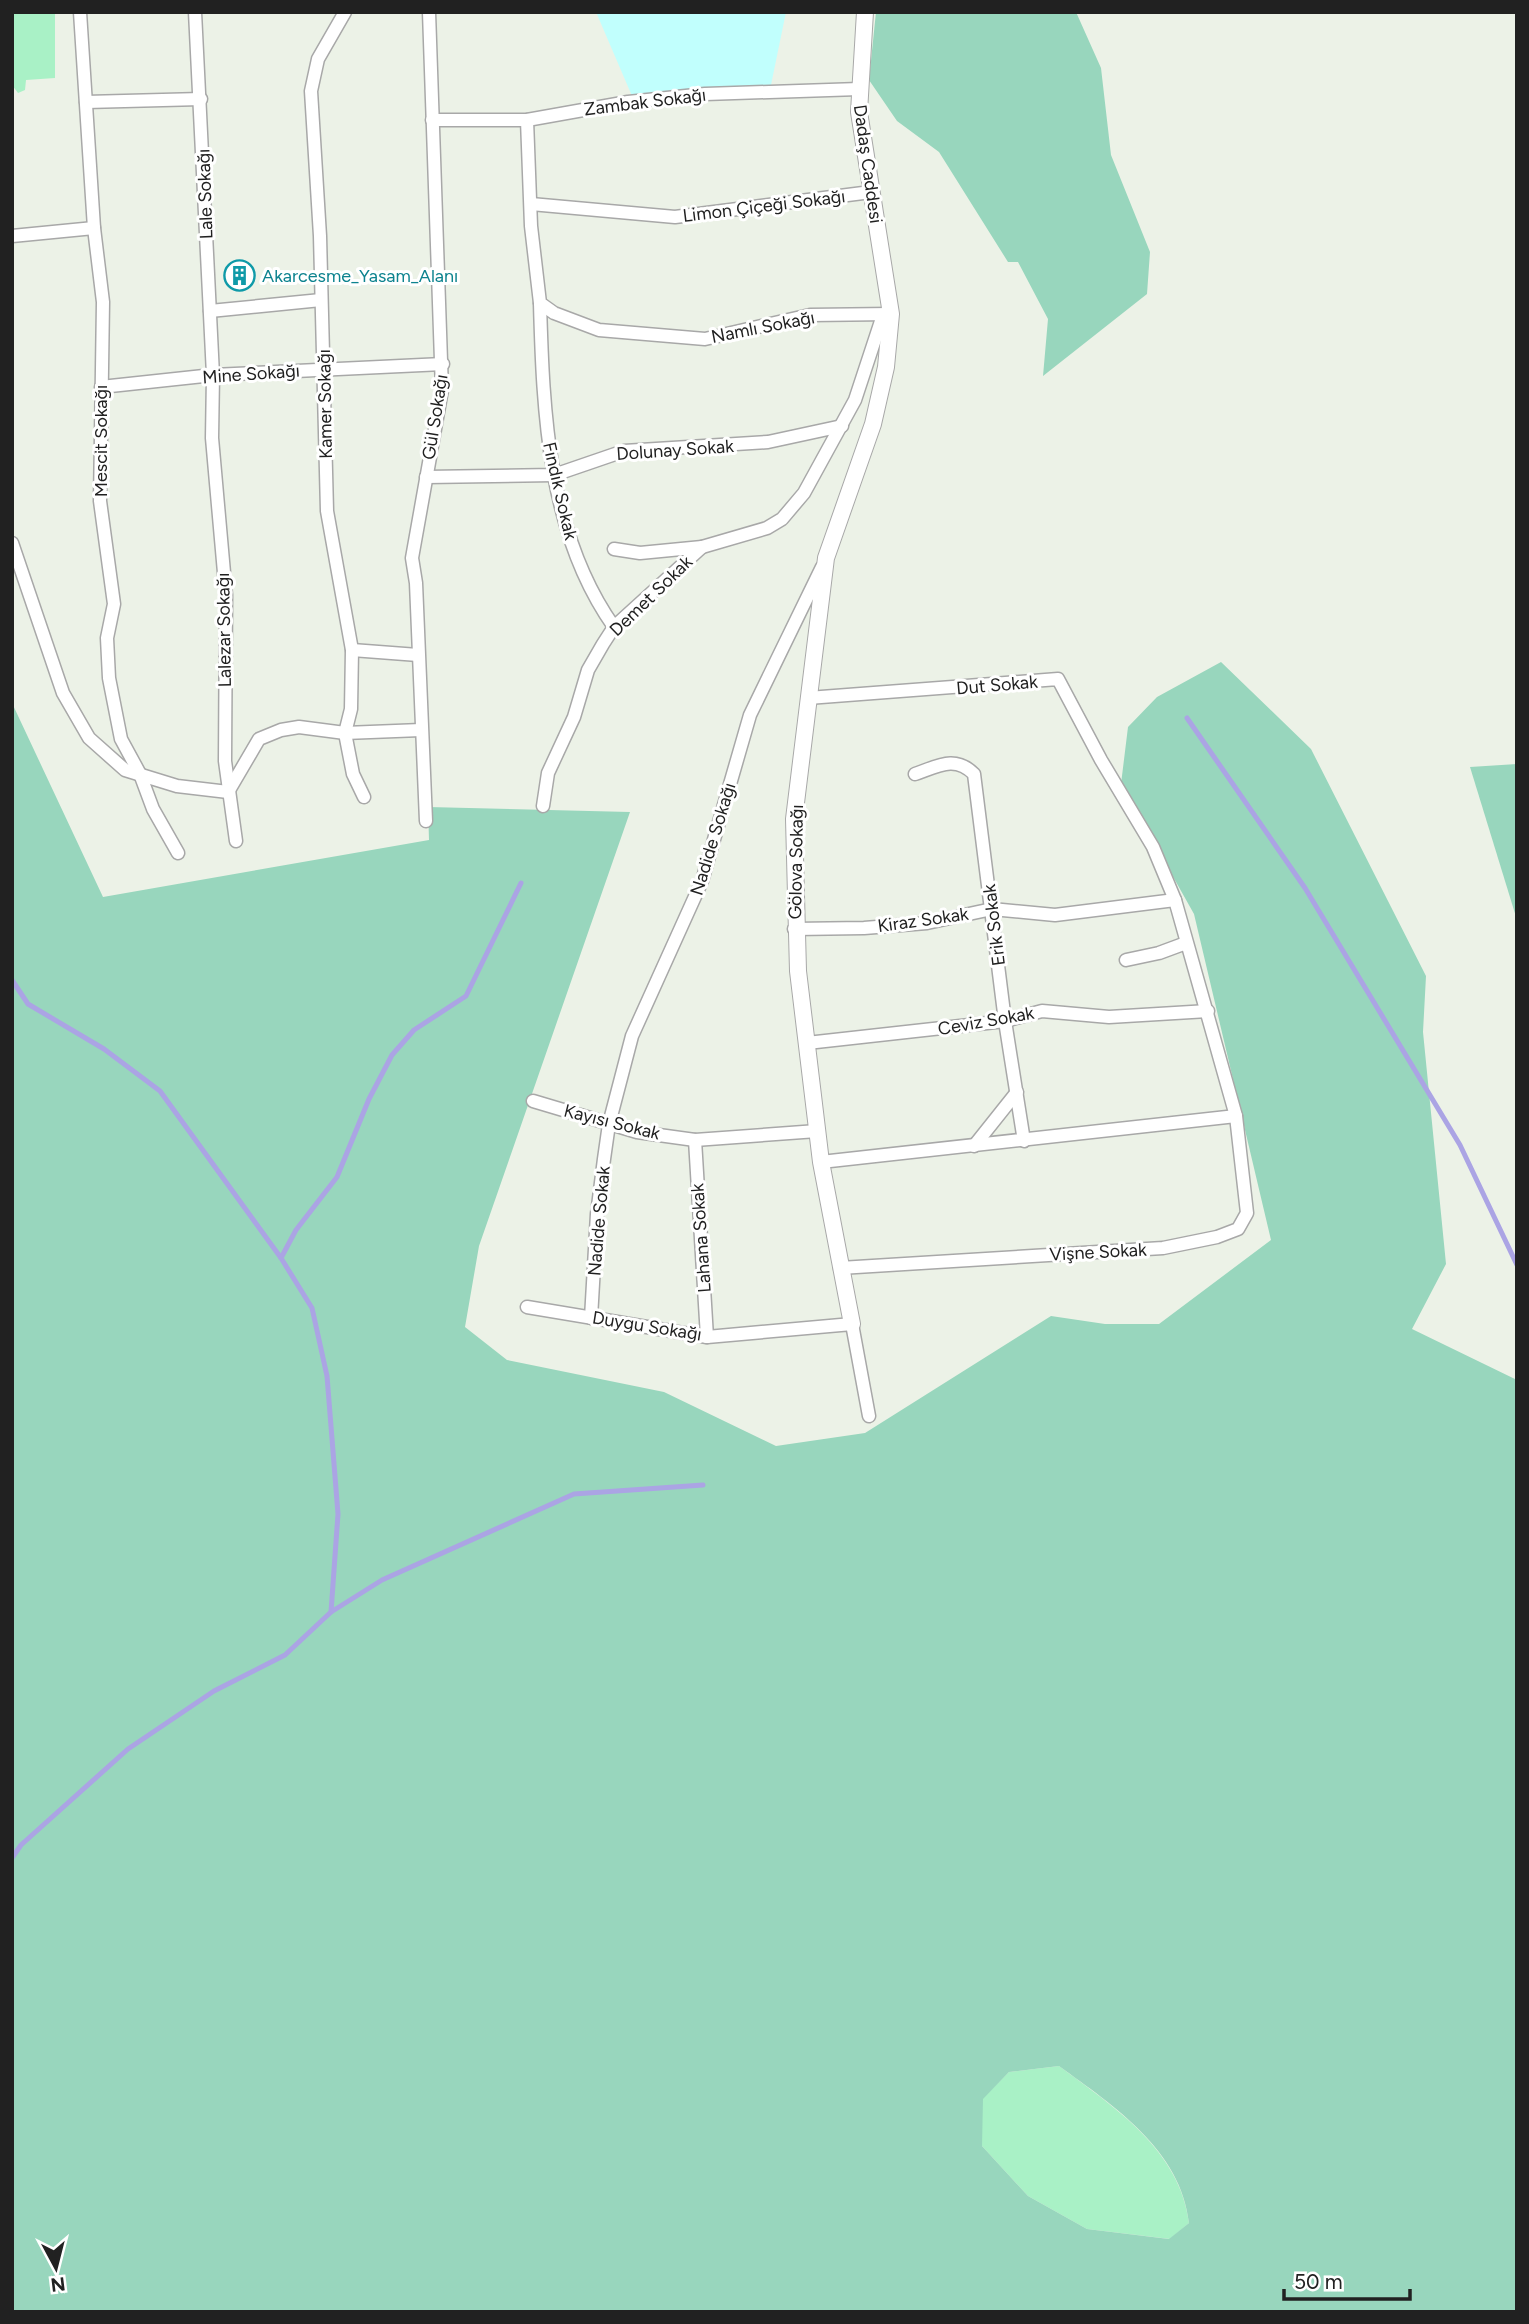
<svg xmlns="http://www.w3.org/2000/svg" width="1529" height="2324" font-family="Figtree,sans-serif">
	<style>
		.grass { fill: #a9f1c6 }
		.forest { fill: #98d6bd; fill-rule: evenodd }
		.park { fill: #c1fffd }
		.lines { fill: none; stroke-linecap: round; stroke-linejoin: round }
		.stream { stroke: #aba4e4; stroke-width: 5 }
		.minor-casing { stroke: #a8a8a8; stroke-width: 15 }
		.tertiary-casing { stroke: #a8a8a8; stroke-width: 18 }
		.minor { stroke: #fff; stroke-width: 12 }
		.tertiary { stroke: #fff; stroke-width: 16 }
		.labels { text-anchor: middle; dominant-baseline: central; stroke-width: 6; stroke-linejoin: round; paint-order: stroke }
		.street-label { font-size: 18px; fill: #212121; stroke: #fff }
		.culture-label { font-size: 18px; fill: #0d838f; stroke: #fff; text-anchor: start }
	</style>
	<rect width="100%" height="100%" fill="#ecf2e7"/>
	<!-- grass -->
	<g class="grass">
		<polygon points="12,12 55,12 55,78 26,80 25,90 18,93 12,85"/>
		<path d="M1059,2066C1114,2107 1180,2150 1189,2223L1170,2239L1087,2229L1028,2196L982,2146V2099L1009,2072Z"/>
	</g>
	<!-- forest -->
	<g class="forest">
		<polygon points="876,12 1076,12 1101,68 1111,155 1150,252 1147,294 1043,376 1048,319 1018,262 1008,262 939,152 897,121 869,80"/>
		<path d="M1221,662L1311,749L1426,976L1423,1032L1446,1264L1412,1329L1517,1380V2312H12V703L103,897L429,840L428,807L630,812L479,1246L465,1327L507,1360L664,1392L776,1446L865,1433L1051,1316L1105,1324H1159L1271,1240L1194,914L1121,784L1128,727L1157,697ZM1059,2066C1114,2106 1181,2150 1189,2223L1169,2239L1087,2229L1028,2196L982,2146L983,2099L1009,2072Z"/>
		<polygon points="1517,764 1517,920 1470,767"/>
	</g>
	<!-- park -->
	<polygon class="park" points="596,12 786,12 771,85 632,96"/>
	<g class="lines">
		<!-- stream -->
		<g class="stream">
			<polyline points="1187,718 1305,888 1460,1145 1517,1265"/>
			<polyline points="12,980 28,1004 104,1049 160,1091 281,1258 312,1308 327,1376 338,1514 331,1612"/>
			<polyline points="281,1258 296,1230 337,1177 369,1099 392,1055 414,1030 466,996 521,883"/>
			<polyline points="12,1858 21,1845 128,1749 214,1691 285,1655 331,1612 382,1580 574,1494 703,1485"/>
		</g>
		<defs>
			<g id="minor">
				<polyline points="80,12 94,228 103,302 100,501 114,604 107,638 109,678 121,739 140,774 153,809 178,853"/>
				<polyline points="195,12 213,375 212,438 226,595 225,761 236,841"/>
				<polyline points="345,12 318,59 311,91 320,236 327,511 352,650 351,709 345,733 353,774 364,797"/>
				<polyline points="86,102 201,99"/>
				<polyline points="432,120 527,120 628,102 705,94 859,89"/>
				<polyline points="527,120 531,226 540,303 554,313 599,330 705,339 810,315 891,314"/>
				<polyline points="531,204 675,217 871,192"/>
				<polyline points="12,236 94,228"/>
				<path d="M540,303C543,413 548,534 614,627"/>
				<polyline points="210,311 321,300"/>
				<polyline points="101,387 213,375 443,364"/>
				<polyline points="426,477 554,475 624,451 768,442 842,426"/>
				<polyline points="12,543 63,693 89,738 125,770 177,786 228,792 259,739 281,730 299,727 345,733 421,730"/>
				<polyline points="702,547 767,528 782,519 804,493 855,400 883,315"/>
				<polyline points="352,650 418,655"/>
				<polyline points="808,698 1058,679 1101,760 1153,847 1175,900 1236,1116 1247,1213 1238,1229 1217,1237 1163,1248 840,1268"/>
				<path d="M915,774C938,766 955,755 974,774L1005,1021L1024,1141"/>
				<polyline points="543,806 548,773 574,717 588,670 603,644 614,627 702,547 640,553 614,549"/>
				<polyline points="426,821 416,583 412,558 442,390 429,12"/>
				<polyline points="794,929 864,928 927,923 992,909 1055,915 1175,900"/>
				<polyline points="1126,960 1159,953 1186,943"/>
				<polyline points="807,1043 1005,1021 1042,1011 1109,1017 1208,1011"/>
				<polyline points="533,1101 637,1132 695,1140 817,1131"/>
				<polyline points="695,1140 707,1337"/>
				<polyline points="974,1146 1017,1092"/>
				<polyline points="821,1162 1236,1116"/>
				<polyline points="527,1307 707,1337 852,1324 869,1416"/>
				<polyline points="591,1318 597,1214 604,1159 609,1124 632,1036 702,881 750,715 822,567"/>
			</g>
			<polyline id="tertiary" points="852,1324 821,1162 798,971 794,819 826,558 873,424 886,367 891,314 859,112 865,12"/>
		</defs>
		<!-- minor casing -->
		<use href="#minor" class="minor-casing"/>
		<!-- tertiary casing -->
		<use href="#tertiary" class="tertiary-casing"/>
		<!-- minor -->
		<use href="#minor" class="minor"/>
		<!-- tertiary -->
		<use href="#tertiary" class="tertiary"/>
	</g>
	<!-- icons -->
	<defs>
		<symbol id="building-ring" viewBox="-11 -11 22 22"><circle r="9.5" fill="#fff" stroke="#0f9aa8" stroke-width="1.5"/><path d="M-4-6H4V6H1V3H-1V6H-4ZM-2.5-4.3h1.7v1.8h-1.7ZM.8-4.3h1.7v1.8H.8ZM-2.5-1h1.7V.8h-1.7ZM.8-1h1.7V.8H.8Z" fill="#0f9aa8"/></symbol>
	</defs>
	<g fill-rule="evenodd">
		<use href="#building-ring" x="222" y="258" width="35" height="35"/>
	</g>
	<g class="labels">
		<!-- street labels -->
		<g class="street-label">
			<text transform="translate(645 102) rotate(-7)">Zambak Sokağı</text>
			<text transform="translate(868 164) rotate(82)">Dadaş Caddesi</text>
			<text transform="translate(205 194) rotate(-92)">Lale Sokağı</text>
			<text transform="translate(764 206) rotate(-7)">Limon Çiçeği Sokağı</text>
			<text transform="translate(763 327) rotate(-11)">Namlı Sokağı</text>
			<text transform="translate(251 374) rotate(-4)">Mine Sokağı</text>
			<text transform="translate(325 404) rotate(-91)">Kamer Sokağı</text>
			<text transform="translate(435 417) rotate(-81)">Gül Sokağı</text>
			<text transform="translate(101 441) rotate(-90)">Mescit Sokağı</text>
			<text transform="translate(675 450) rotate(-4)">Dolunay Sokak</text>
			<text transform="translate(560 491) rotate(77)">Fındık Sokak</text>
			<text transform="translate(651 596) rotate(-44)">Demet Sokak</text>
			<text transform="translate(224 630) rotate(-91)">Lalezar Sokağı</text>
			<text transform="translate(997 685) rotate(-5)">Dut Sokak</text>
			<text transform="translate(713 839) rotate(-73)">Nadide Sokağı</text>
			<text transform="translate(796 862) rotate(-89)">Gölova Sokağı</text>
			<text transform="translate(923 920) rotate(-8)">Kiraz Sokak</text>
			<text transform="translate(994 925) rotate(-97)">Erik Sokak</text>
			<text transform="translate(986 1021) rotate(-10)">Ceviz Sokak</text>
			<text transform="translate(612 1122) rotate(14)">Kayısı Sokak</text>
			<text transform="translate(599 1221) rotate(-85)">Nadide Sokak</text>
			<text transform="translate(701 1238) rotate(-94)">Lahana Sokak</text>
			<text transform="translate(1098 1252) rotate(-3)">Vişne Sokak</text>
			<text transform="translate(647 1326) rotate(9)">Duygu Sokağı</text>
		</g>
		<!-- culture labels -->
		<g class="culture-label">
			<text x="262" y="276">Akarcesme_Yasam_Alanı</text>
		</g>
	</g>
	<!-- border -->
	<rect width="1529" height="2324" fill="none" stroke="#212121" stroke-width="28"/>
	<!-- north arrow -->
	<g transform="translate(56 2268) rotate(173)" stroke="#ffffff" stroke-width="5" paint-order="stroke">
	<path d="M0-5L12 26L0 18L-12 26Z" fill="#212121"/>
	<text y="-10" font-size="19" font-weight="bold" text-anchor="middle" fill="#212121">N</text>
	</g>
	<!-- scale -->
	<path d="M1284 2289v10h126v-10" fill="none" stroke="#212121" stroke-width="3.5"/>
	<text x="1294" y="2289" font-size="21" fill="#212121" stroke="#ffffff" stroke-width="5" paint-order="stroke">50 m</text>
</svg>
